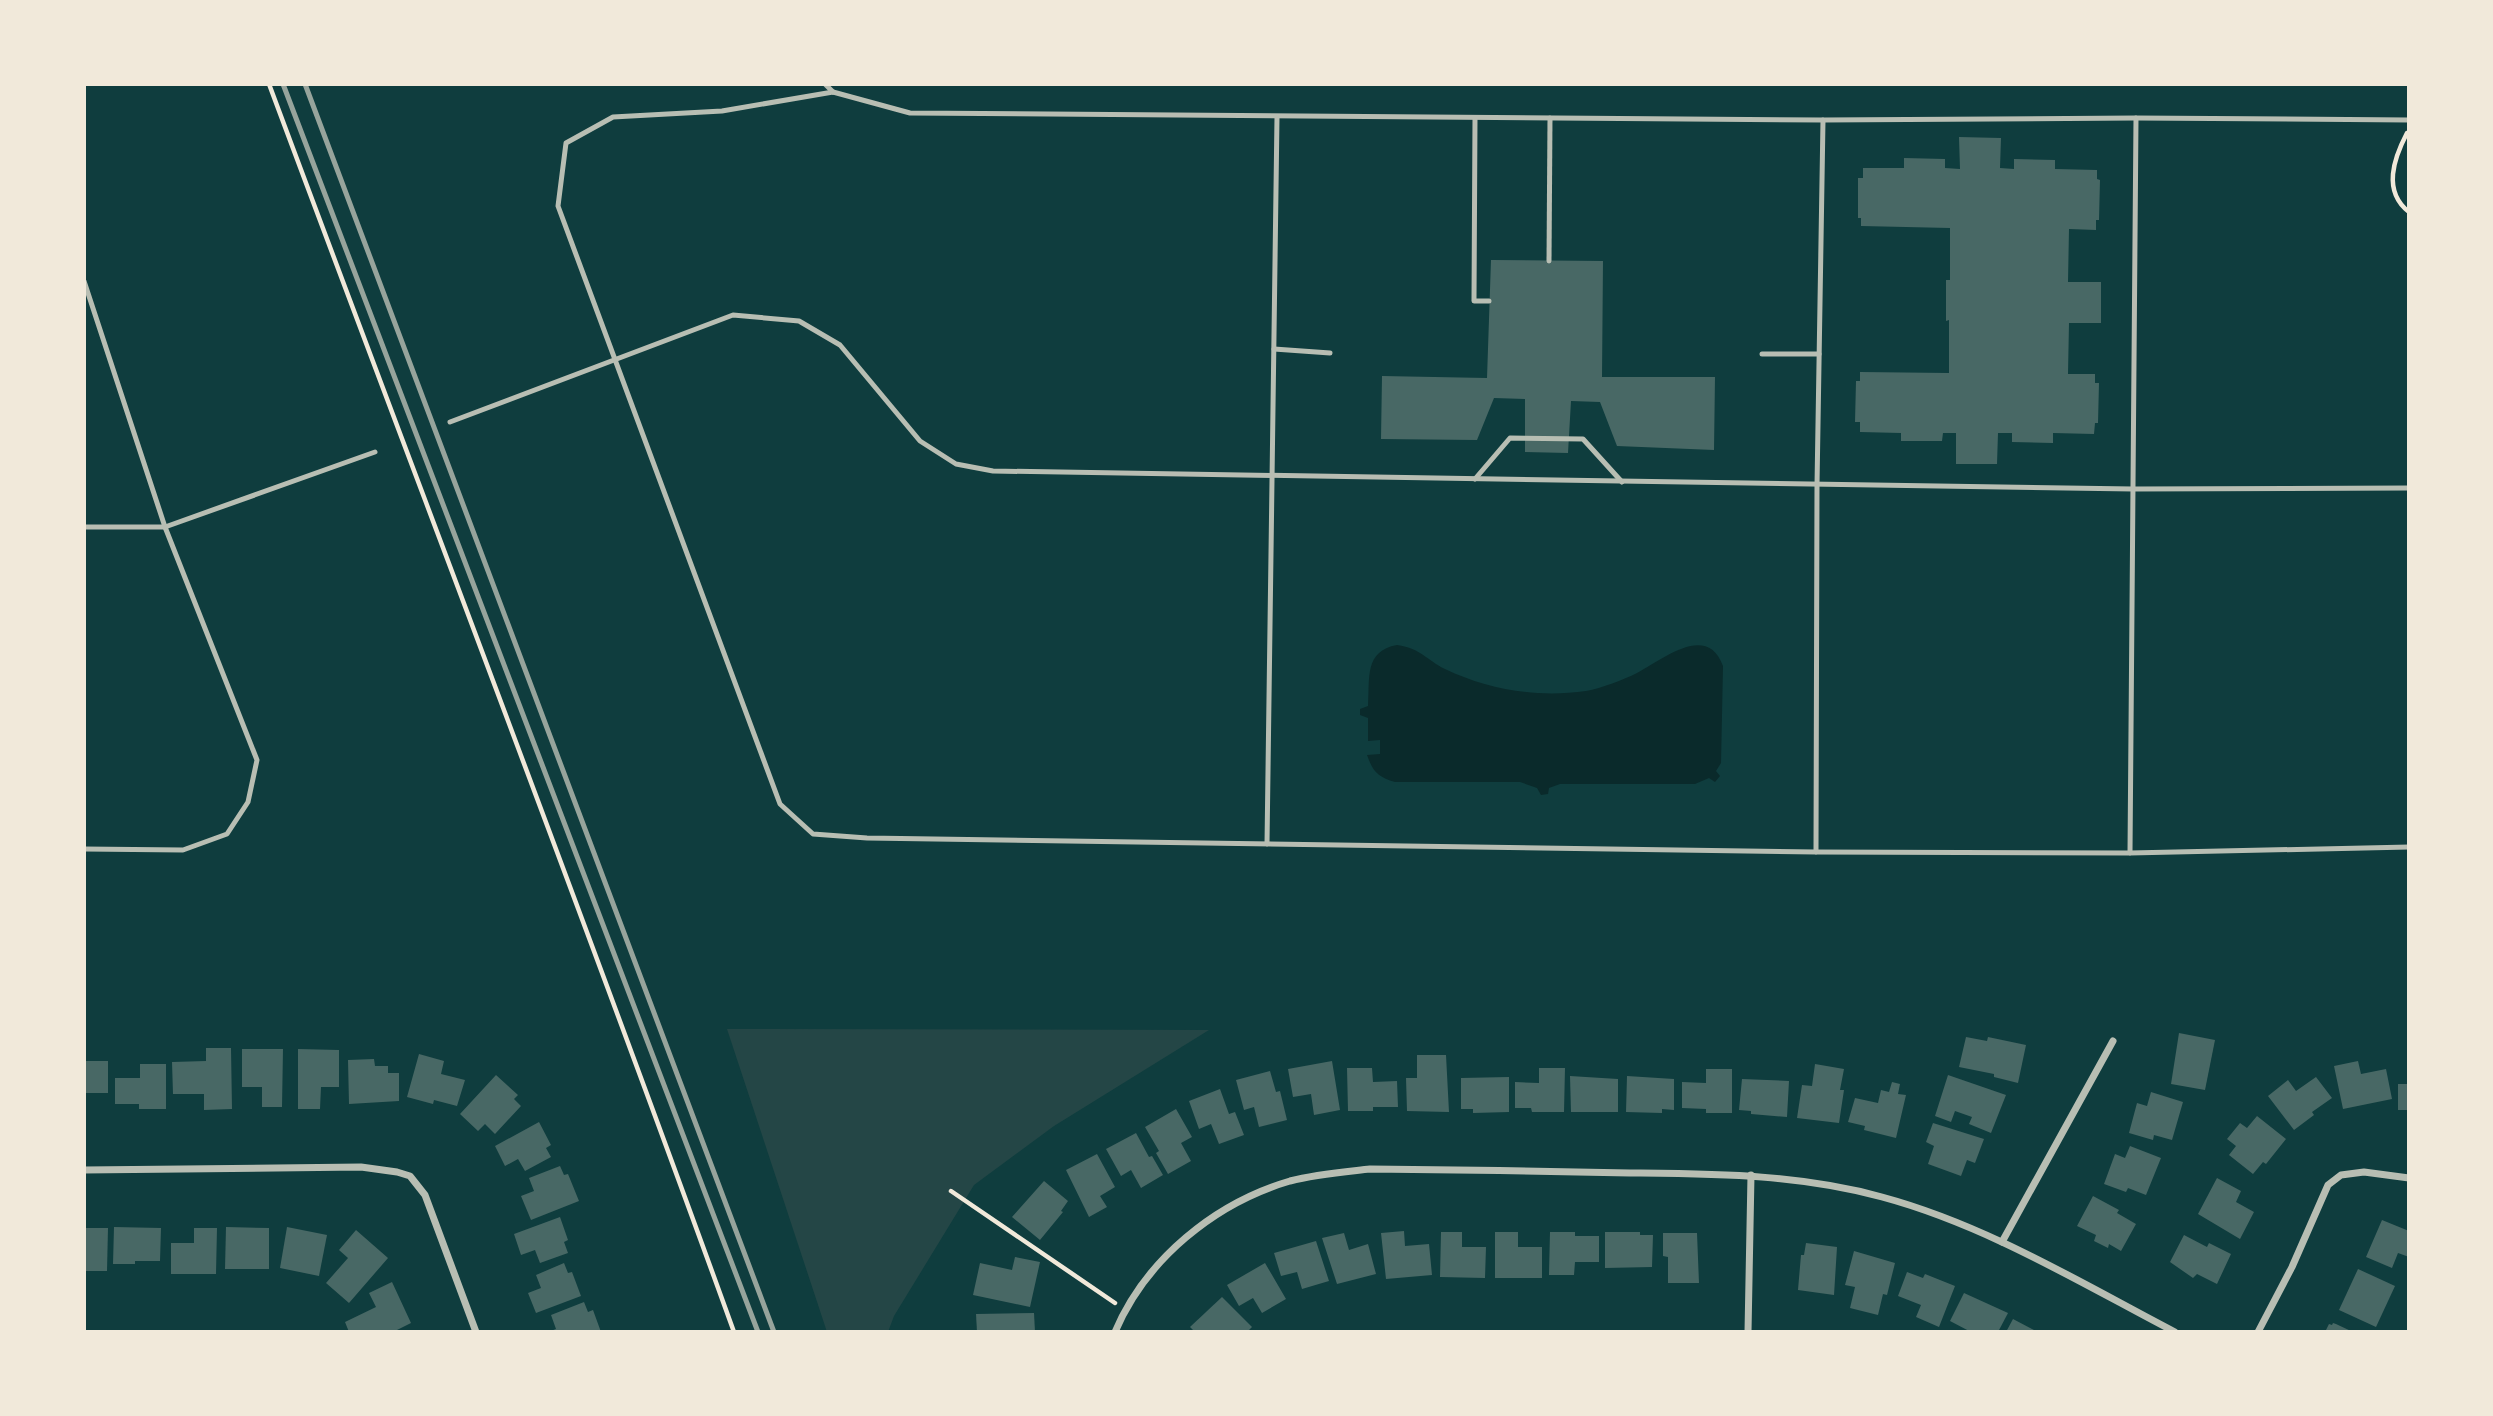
<svg xmlns="http://www.w3.org/2000/svg" width="2493" height="1416" font-family="Lato,sans-serif">
	<style>
		.green { fill: #244646 }
		.water { fill: #0a2a2b }
		.building { fill: #486865 }
		.lines { fill: none; stroke-linecap: round; stroke-linejoin: round }
		.path { stroke: #f1e9da; stroke-width: 4.5 }
		.service { stroke: #b8beb3; stroke-width: 5 }
		.minor { stroke: #b8beb3; stroke-width: 7 }
		.rail { stroke: #97a49c; stroke-width: 5 }
	</style>
	<rect width="100%" height="100%" fill="#0f3d3e"/>
	<!-- green -->
	<polygon class="green" points="727,1029 1209,1030 1054,1126 974,1185 894,1316 888,1332 827,1332"/>
	<!-- water -->
	<path class="water" d="M1397,645C1422,649 1425,659 1445,669C1489,690 1538,698 1586,691C1602,688 1623,680 1637,673C1662,660 1707,622 1723,666L1721,763L1716,771L1720,776L1715,782L1709,778L1695,784H1560L1549,788L1548,794L1541,795L1537,788L1520,782H1395C1378,777 1373,772 1367,755L1380,754V740L1368,741V718L1360,715V709L1368,706C1370,678 1364,651 1397,645Z"/>
	<!-- building -->
	<g class="building">
		<polygon points="1959,137 2001,138 2000,168 2014,169 2014,159 2055,160 2055,169 2097,170 2097,179 2100,180 2099,220 2096,220 2096,230 2069,229 2068,282 2101,282 2101,323 2069,323 2068,374 2095,374 2095,383 2099,383 2098,423 2095,423 2094,434 2053,433 2053,443 2012,442 2012,433 1998,433 1997,464 1956,464 1956,433 1943,433 1942,441 1901,441 1901,433 1860,432 1860,422 1855,422 1856,381 1860,381 1860,372 1949,373 1949,320 1946,321 1946,280 1950,280 1950,228 1861,226 1861,218 1858,218 1858,178 1863,178 1863,168 1904,168 1904,158 1945,159 1945,168 1960,169"/>
		<polygon points="1491,260 1603,261 1602,377 1715,377 1714,450 1617,446 1600,402 1571,401 1568,453 1525,452 1525,399 1494,398 1477,440 1381,439 1382,376 1487,378"/>
		<polygon points="2179,1033 2215,1040 2205,1090 2171,1084"/>
		<polygon points="1966,1037 1987,1041 1988,1037 2026,1045 2018,1083 1994,1077 1994,1074 1959,1067"/>
		<polygon points="206,1048 231,1048 232,1109 204,1110 204,1094 173,1094 172,1062 206,1061"/>
		<polygon points="242,1049 283,1049 282,1107 262,1107 262,1087 242,1087"/>
		<polygon points="298,1049 339,1050 339,1087 321,1087 320,1109 298,1109"/>
		<polygon points="419,1054 444,1061 441,1074 465,1080 457,1106 434,1100 433,1104 407,1097"/>
		<polygon points="1417,1055 1446,1055 1449,1112 1407,1111 1406,1078 1417,1078"/>
		<polygon points="374,1059 375,1066 388,1066 388,1073 399,1073 399,1101 349,1104 348,1060"/>
		<rect x="84" y="1061" width="24" height="32"/>
		<polygon points="1332,1061 1340,1110 1314,1115 1311,1094 1293,1097 1288,1069"/>
		<polygon points="2358,1061 2361,1074 2386,1069 2392,1099 2343,1109 2334,1066"/>
		<polygon points="140,1064 166,1064 166,1109 139,1109 139,1104 115,1104 115,1078 140,1078"/>
		<polygon points="1815,1064 1844,1069 1840,1090 1844,1090 1839,1123 1797,1118 1802,1085 1812,1086"/>
		<polygon points="1347,1068 1372,1068 1373,1082 1397,1081 1398,1107 1373,1107 1373,1111 1348,1111"/>
		<polygon points="1539,1068 1565,1068 1564,1112 1532,1112 1531,1108 1515,1108 1515,1082 1539,1083"/>
		<polygon points="1706,1069 1732,1069 1732,1113 1706,1113 1706,1109 1682,1108 1682,1082 1706,1083"/>
		<polygon points="1270,1071 1276,1092 1280,1091 1287,1120 1259,1127 1254,1107 1244,1110 1236,1080"/>
		<polygon points="496,1075 518,1095 514,1099 521,1106 495,1134 485,1124 478,1131 460,1114"/>
		<polygon points="1948,1075 2006,1095 1991,1133 1969,1124 1972,1117 1955,1111 1951,1122 1935,1116"/>
		<polygon points="1570,1076 1618,1079 1618,1112 1571,1112"/>
		<polygon points="1627,1076 1674,1079 1674,1110 1662,1109 1662,1113 1626,1112"/>
		<polygon points="1509,1077 1509,1112 1473,1113 1473,1109 1461,1109 1461,1078"/>
		<polygon points="2316,1077 2332,1098 2312,1112 2314,1115 2294,1130 2268,1096 2288,1080 2296,1091"/>
		<polygon points="1742,1079 1789,1081 1787,1117 1751,1114 1751,1111 1739,1110"/>
		<polygon points="1892,1082 1900,1084 1898,1094 1906,1095 1896,1138 1864,1130 1865,1126 1848,1122 1855,1098 1878,1103 1881,1090 1889,1092"/>
		<rect x="2398" y="1084" width="11" height="26"/>
		<polygon points="1220,1089 1229,1114 1235,1112 1244,1135 1219,1144 1211,1124 1199,1129 1189,1101"/>
		<polygon points="2151,1092 2183,1102 2172,1140 2154,1135 2153,1140 2129,1133 2137,1103 2147,1106"/>
		<polygon points="1176,1109 1192,1137 1181,1143 1191,1161 1168,1174 1156,1153 1159,1151 1145,1127"/>
		<polygon points="2257,1116 2286,1139 2266,1164 2263,1162 2253,1174 2229,1155 2236,1146 2227,1139 2240,1123 2247,1128"/>
		<polygon points="539,1122 551,1145 546,1148 551,1157 525,1171 518,1159 505,1166 495,1146"/>
		<polygon points="1933,1123 1984,1139 1975,1163 1967,1160 1961,1176 1928,1164 1934,1146 1926,1142"/>
		<polygon points="1136,1133 1149,1157 1152,1156 1163,1175 1141,1188 1131,1170 1121,1176 1106,1149"/>
		<polygon points="2130,1146 2161,1158 2146,1195 2128,1188 2126,1192 2104,1184 2115,1154 2125,1158"/>
		<polygon points="1097,1154 1115,1187 1100,1196 1107,1207 1089,1217 1066,1170"/>
		<polygon points="560,1166 564,1175 568,1174 579,1201 531,1220 521,1196 534,1191 529,1178"/>
		<polygon points="2217,1178 2241,1191 2236,1202 2254,1212 2240,1239 2198,1214"/>
		<polygon points="1044,1181 1068,1201 1061,1211 1063,1212 1040,1240 1012,1217"/>
		<polygon points="2093,1196 2119,1210 2117,1213 2136,1224 2121,1251 2109,1244 2108,1248 2094,1241 2096,1235 2077,1226"/>
		<polygon points="560,1217 568,1240 564,1242 568,1253 540,1263 535,1250 521,1255 514,1234"/>
		<polygon points="2382,1220 2409,1231 2409,1257 2398,1253 2392,1268 2366,1257"/>
		<polygon points="114,1227 161,1228 160,1261 135,1261 135,1264 113,1264"/>
		<polygon points="226,1227 269,1228 269,1269 225,1269"/>
		<polygon points="287,1227 327,1235 319,1276 280,1268"/>
		<polygon points="84,1228 108,1228 107,1271 84,1271"/>
		<polygon points="194,1228 217,1228 216,1274 171,1274 171,1243 194,1243"/>
		<polygon points="356,1230 388,1258 349,1303 326,1283 348,1258 339,1250"/>
		<polygon points="1404,1231 1405,1246 1429,1244 1432,1275 1386,1279 1381,1233"/>
		<polygon points="1441,1232 1462,1232 1462,1247 1486,1247 1485,1278 1440,1277"/>
		<polygon points="1495,1232 1518,1232 1518,1247 1542,1247 1542,1278 1495,1278"/>
		<polygon points="1550,1232 1575,1232 1575,1236 1599,1236 1599,1262 1575,1262 1574,1275 1549,1275"/>
		<polygon points="1605,1232 1640,1232 1640,1235 1653,1235 1652,1267 1605,1268"/>
		<polygon points="1344,1233 1349,1250 1368,1244 1376,1274 1337,1284 1322,1238"/>
		<polygon points="1663,1233 1697,1233 1699,1283 1668,1283 1668,1257 1663,1256"/>
		<polygon points="2184,1235 2207,1247 2209,1243 2231,1254 2217,1284 2197,1274 2193,1278 2170,1262"/>
		<polygon points="1316,1241 1329,1281 1302,1289 1297,1272 1281,1276 1274,1253"/>
		<polygon points="1806,1243 1837,1247 1834,1295 1798,1290 1801,1255 1804,1255"/>
		<polygon points="1854,1251 1895,1263 1887,1295 1883,1294 1878,1315 1850,1308 1855,1287 1845,1285"/>
		<polygon points="1015,1257 1040,1262 1030,1307 973,1295 980,1263 1012,1270"/>
		<polygon points="564,1263 568,1273 572,1272 581,1296 536,1313 528,1293 541,1288 536,1275"/>
		<polygon points="1265,1263 1286,1299 1262,1313 1253,1298 1239,1306 1227,1285"/>
		<polygon points="2358,1269 2395,1286 2376,1327 2339,1310"/>
		<polygon points="1907,1272 1923,1278 1925,1274 1955,1286 1939,1327 1916,1317 1921,1305 1898,1296"/>
		<polygon points="392,1282 411,1323 393,1332 349,1332 345,1322 376,1307 369,1293"/>
		<polygon points="1964,1293 2008,1313 1998,1332 1971,1332 1950,1321"/>
		<polygon points="1222,1297 1252,1327 1247,1332 1195,1332 1190,1327"/>
		<polygon points="584,1302 588,1312 593,1310 601,1332 548,1332 556,1329 551,1315"/>
		<polygon points="1034,1313 1035,1332 977,1332 976,1314"/>
		<polygon points="2013,1319 2032,1329 2038,1332 2006,1332"/>
		<polygon points="2333,1323 2336,1324 2353,1332 2325,1332 2329,1324 2332,1325"/>
	</g>
	<g class="lines">
		<!-- path -->
		<g class="path">
			<path d="M269,84C424,500 583,914 734,1332"/>
			<path d="M2407,133C2394,158 2382,191 2409,212"/>
			<polyline points="951,1191 1115,1303"/>
		</g>
		<!-- service -->
		<g class="service">
			<polyline points="825,84 833,92"/>
			<polyline points="1475,118 1474,301 1489,301"/>
			<polyline points="2409,120 2136,118 1823,120 910,113 833,92 722,111 613,117 566,143 558,206 780,804 813,834 867,838 1816,852 2130,853 2409,847"/>
			<polyline points="1549,261 1550,118"/>
			<polyline points="84,281 165,527 257,760 248,802 227,834 183,850 84,849"/>
			<polyline points="1274,349 1330,353"/>
			<polyline points="1762,354 1819,354"/>
			<polyline points="450,422 733,315 799,321 840,345 920,441 956,464 993,471 2133,489 2409,488"/>
			<polyline points="1475,479 1510,438 1583,439 1622,482"/>
			<polyline points="84,527 165,527 375,452"/>
			<polyline points="1267,844 1277,117"/>
			<polyline points="1816,852 1817,485 1823,120"/>
			<polyline points="2130,853 2136,118"/>
		</g>
		<!-- minor -->
		<g class="minor">
			<polyline points="84,1170 361,1167 397,1172 410,1176 425,1195 476,1332"/>
			<polyline points="2002,1242 2113,1041"/>
			<path d="M1115,1332C1146,1259 1215,1203 1290,1181C1316,1174 1343,1172 1370,1169C1457,1170 1543,1171 1630,1173C1715,1174 1799,1174 1882,1197C1986,1225 2081,1283 2175,1332"/>
			<polyline points="1748,1332 1751,1175"/>
			<polyline points="2258,1332 2292,1267 2328,1185 2341,1175 2364,1172 2409,1178"/>
		</g>
		<!-- rail -->
		<g class="rail">
			<polyline points="283,84 758,1332"/>
			<polyline points="305,84 774,1332"/>
		</g>
	</g>
	<!-- border -->
	<rect width="2493" height="1416" fill="none" stroke="#f1e9da" stroke-width="172"/>
</svg>
